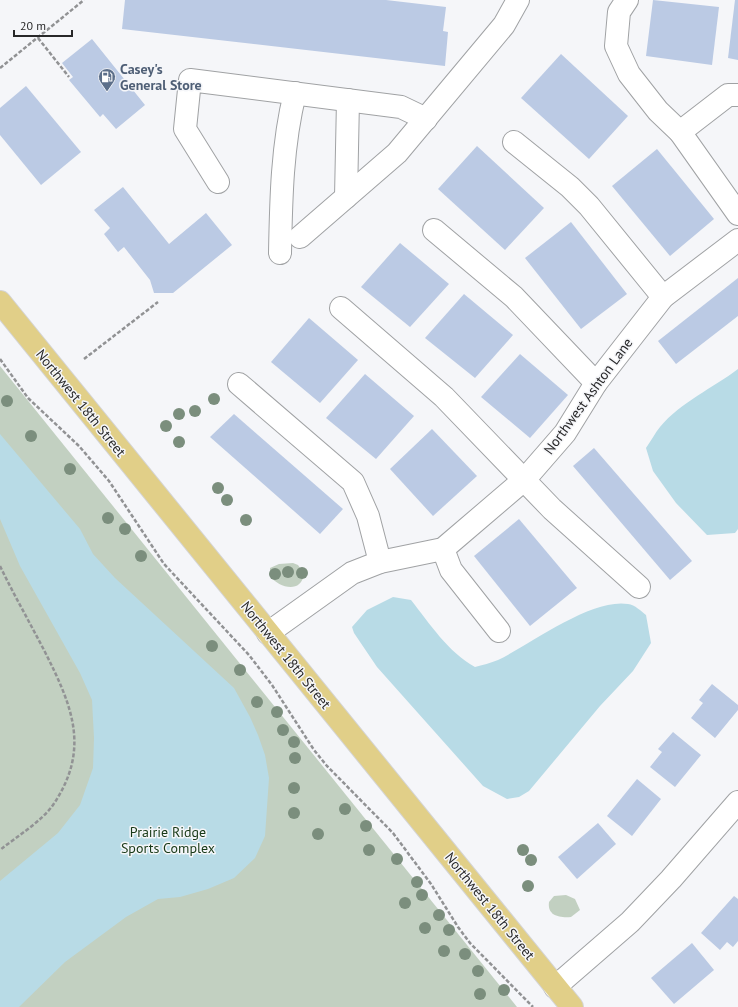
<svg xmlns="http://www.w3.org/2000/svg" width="738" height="1007" font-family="'PT Sans',sans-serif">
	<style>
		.green { fill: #c2d0c1 }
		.water { fill: #b8dbe6 }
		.building { fill: #bbcae4 }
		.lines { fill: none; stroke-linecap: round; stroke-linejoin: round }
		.minor-casing { stroke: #a0a2a4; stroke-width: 24 }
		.major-casing { stroke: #d4d4d4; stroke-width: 24 }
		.path { stroke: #919294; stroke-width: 2.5; stroke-dasharray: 4 2; stroke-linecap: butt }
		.minor { stroke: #fff; stroke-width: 22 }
		.major { stroke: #e1cf88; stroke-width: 22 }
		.tree { fill: #7b8e7d }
		.labels { text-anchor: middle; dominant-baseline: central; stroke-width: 3; stroke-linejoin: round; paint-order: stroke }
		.service-label { font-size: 14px; font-weight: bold; fill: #4e5e75; stroke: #f5f6f9; text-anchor: start }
		.street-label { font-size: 14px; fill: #282829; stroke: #f5f6f9 }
		.park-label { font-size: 14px; fill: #173917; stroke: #f5f6f9 }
	</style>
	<rect width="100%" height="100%" fill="#f5f6f9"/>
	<!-- green -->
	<g class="green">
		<polygon points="0,366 517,1007 0,1007"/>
		<path d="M293,563L298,565L304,574C301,594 279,588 270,576V568L279,564Z"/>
		<path d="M566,895L575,899L580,910L571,917C560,918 547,916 549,902L554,896Z"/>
	</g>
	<!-- water -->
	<g class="water">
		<path d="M738,369V529L735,533L707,535L676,503L653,471L646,448C651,441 655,433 660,427C681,402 713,388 738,369Z"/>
		<polygon points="0,434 80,529 93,554 115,578 234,688 250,717 258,735 265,755 269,778 265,836 255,858 234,878 208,889 180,897 158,899 126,917 65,962 19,1007 0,1007 0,881 58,833 80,805 93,768 94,738 92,700 80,673 20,566 0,519"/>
		<path d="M393,597L411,600C430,624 448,652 475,667C482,665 491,663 498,660C531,644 591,598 628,604C635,605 641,611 646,615L651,643L633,671L600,706L529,791L519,797L507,799L483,786L377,667L354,633L352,627L367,610Z"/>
	</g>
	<!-- building -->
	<g class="building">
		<polygon points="125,0 386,0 446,7 443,31 448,32 445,66 122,29"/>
		<polygon points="653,0 719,7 712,65 646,56"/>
		<polygon points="735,0 738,0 738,60 728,58"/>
		<polygon points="92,39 145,105 116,129 103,114 100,117 69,80 73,77 62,63"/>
		<polygon points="561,54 628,116 589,159 521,98"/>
		<polygon points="26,86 81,152 41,185 0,135 0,108"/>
		<polygon points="477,146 544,208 505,250 438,189"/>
		<polygon points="657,149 714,219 670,256 612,186"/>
		<polygon points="123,187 169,244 206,213 232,245 173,293 154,293 150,280 124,247 118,252 104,234 110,228 94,210"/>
		<polygon points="571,222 627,294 581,329 525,258"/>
		<polygon points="400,243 449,284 410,327 361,287"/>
		<polygon points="738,278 738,316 676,364 658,341"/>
		<polygon points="464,294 513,335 475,378 425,338"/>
		<polygon points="309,318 358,360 320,403 271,362"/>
		<polygon points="520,354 568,395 530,438 481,397"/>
		<polygon points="365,374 414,416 376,459 326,418"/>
		<polygon points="234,414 343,509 320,534 210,437"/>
		<polygon points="432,429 477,476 433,516 390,469"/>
		<polygon points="594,448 692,561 670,580 573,466"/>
		<polygon points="519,519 577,588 530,626 474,556"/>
		<polygon points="712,684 738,705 738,710 715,738 691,718 703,703 699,700"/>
		<polygon points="673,732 701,755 675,787 650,767 662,752 658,749"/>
		<polygon points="637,779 661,799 632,836 607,816"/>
		<polygon points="598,823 616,844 577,879 558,857"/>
		<polygon points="734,896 738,899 738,941 733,947 727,942 720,950 701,933"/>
		<polygon points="692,943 714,970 674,1004 651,978"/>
	</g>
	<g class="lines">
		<defs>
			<g id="minor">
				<polyline points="627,0 619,12 616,46 629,74 658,111 680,132 738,214"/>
				<polyline points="680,132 728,95 738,95"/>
				<polyline points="514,142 570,187 589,206 663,297"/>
				<polyline points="218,182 185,129 190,80 401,107 426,119"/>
				<polyline points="346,197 348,100"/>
				<polyline points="434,230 514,297 596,383"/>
				<polyline points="300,237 397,153 504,25 518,0"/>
				<path d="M280,253C281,200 282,145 295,93"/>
				<polyline points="341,308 444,397 552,509 639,587"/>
				<polyline points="239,384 353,482 368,516 380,562"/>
				<polyline points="443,549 451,570 499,631"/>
				<polyline points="268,633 352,573 380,562 443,549 525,479 565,433 596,383 663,297 738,240"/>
				<polyline points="555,987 630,922 671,879 738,802"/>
			</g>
			<polyline id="major" points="0,302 572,1007"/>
		</defs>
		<!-- minor casing -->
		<use href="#minor" class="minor-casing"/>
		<!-- major casing -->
		<use href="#major" class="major-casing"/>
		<!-- path -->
		<g class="path">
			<polyline points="38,38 69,77"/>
			<polyline points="0,68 84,0"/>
			<polyline points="0,359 28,398 79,446 109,481 164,564 249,655 272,685 314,750 327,766 393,833 431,884 458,927 470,943 533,1007"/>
			<polyline points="84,359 158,302"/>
			<path d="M0,566C14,595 30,623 45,652C72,706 91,749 53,805C41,822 16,837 0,850"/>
		</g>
		<!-- minor -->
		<use href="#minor" class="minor"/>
		<!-- major -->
		<use href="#major" class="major"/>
	</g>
	<!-- trees -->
	<g class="tree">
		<circle cx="214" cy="399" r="6"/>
		<circle cx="7" cy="401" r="6"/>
		<circle cx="195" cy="411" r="6"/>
		<circle cx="179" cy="414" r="6"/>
		<circle cx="166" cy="426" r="6"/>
		<circle cx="31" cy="436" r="6"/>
		<circle cx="179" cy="442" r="6"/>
		<circle cx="70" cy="469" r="6"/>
		<circle cx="218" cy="488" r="6"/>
		<circle cx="227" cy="500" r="6"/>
		<circle cx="108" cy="518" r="6"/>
		<circle cx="246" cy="520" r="6"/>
		<circle cx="125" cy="529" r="6"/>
		<circle cx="141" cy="556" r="6"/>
		<circle cx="288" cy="572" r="6"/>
		<circle cx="302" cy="573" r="6"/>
		<circle cx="275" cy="574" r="6"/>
		<circle cx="212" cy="646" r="6"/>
		<circle cx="240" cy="670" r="6"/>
		<circle cx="257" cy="702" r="6"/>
		<circle cx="277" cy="712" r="6"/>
		<circle cx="283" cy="730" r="6"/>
		<circle cx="294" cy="742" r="6"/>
		<circle cx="295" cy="758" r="6"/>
		<circle cx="294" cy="788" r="6"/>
		<circle cx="345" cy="809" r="6"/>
		<circle cx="294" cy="813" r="6"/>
		<circle cx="366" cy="826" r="6"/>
		<circle cx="318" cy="834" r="6"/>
		<circle cx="369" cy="850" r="6"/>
		<circle cx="523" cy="850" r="6"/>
		<circle cx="397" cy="859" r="6"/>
		<circle cx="531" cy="860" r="6"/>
		<circle cx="417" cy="882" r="6"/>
		<circle cx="528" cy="886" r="6"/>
		<circle cx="422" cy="895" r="6"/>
		<circle cx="405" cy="903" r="6"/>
		<circle cx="439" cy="915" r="6"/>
		<circle cx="425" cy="928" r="6"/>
		<circle cx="449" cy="930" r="6"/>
		<circle cx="444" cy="951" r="6"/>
		<circle cx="465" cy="954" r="6"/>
		<circle cx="478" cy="971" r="6"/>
		<circle cx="504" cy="990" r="6"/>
		<circle cx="480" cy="994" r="6"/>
	</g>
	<!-- icons -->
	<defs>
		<symbol id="fuel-pin" viewBox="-11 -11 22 30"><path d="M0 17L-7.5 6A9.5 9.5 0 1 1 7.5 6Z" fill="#5c6f8a" stroke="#f5f6f9"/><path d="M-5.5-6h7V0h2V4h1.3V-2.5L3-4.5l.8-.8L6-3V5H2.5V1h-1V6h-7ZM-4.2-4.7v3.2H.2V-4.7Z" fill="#fff"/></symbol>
	</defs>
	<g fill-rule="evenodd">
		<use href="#fuel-pin" x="97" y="67" width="20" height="27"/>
	</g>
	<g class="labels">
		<!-- service labels -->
		<g class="service-label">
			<text x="120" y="69">Casey's<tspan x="120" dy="16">General Store</tspan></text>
		</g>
		<!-- street labels -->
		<g class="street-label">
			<text transform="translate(588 396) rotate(-54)">Northwest Ashton Lane</text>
			<text transform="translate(81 403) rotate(51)">Northwest 18th Street</text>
			<text transform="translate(286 655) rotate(51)">Northwest 18th Street</text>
			<text transform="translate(490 906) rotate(51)">Northwest 18th Street</text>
		</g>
		<!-- park labels -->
		<g class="park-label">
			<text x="168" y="832">Prairie Ridge<tspan x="168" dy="16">Sports Complex</tspan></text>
		</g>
	</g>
	<!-- scale -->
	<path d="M14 30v6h58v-6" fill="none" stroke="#282829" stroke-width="2"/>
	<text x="20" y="30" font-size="12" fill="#282829" stroke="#f5f6f9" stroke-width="3" paint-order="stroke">20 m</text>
</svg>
